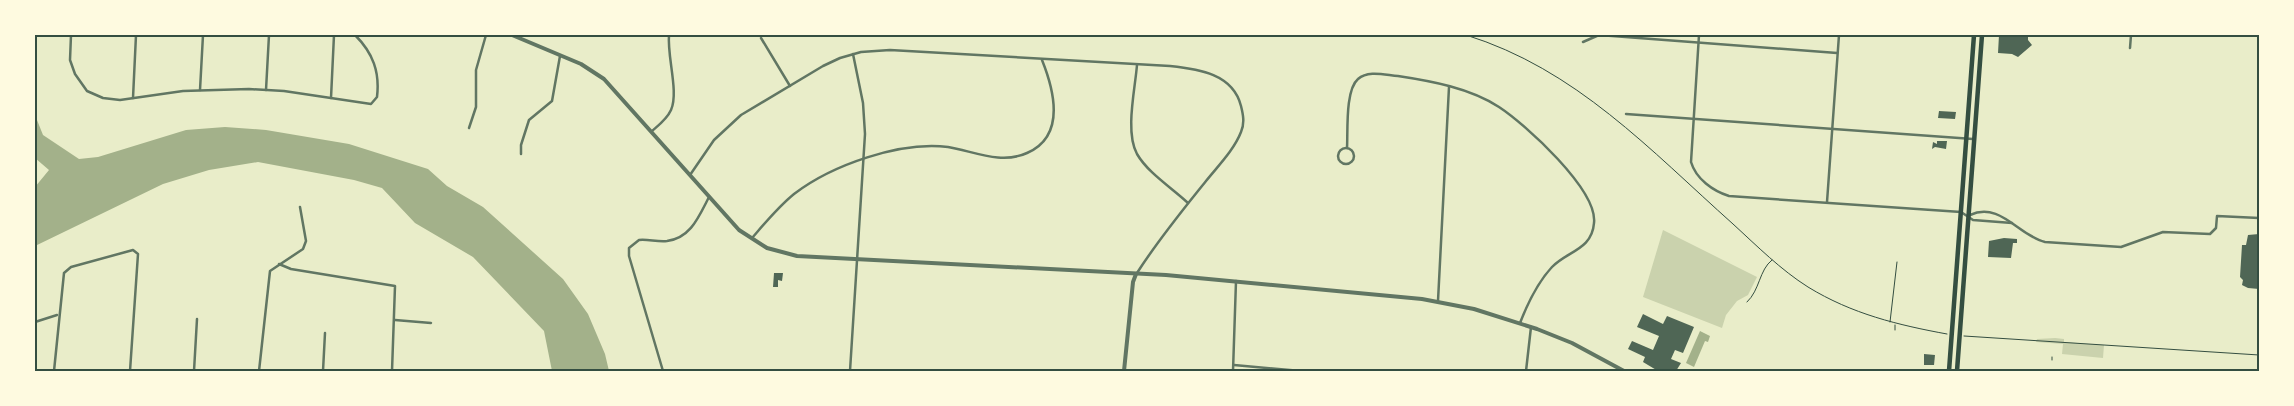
<svg xmlns="http://www.w3.org/2000/svg" width="2294" height="406" font-family="Merriweather,serif">
	<style>
		.green { fill: #cad2ad }
		.water { fill: #a3b18a }
		.building { fill: #4f6655 }
		.lines { fill: none; stroke-linecap: round; stroke-linejoin: round }
		.path { stroke: #344e41; stroke-width: 1 }
		.minor { stroke: #617663; stroke-width: 2.5 }
		.tertiary { stroke: #617663; stroke-width: 4 }
		.primary { stroke: #344e41; stroke-width: 4.5 }
		.neatline { fill: none; stroke: #344e41; stroke-width: 2 }
	</style>
	<rect width="100%" height="100%" fill="#e9edc9"/>
	<!-- green -->
	<g class="green">
		<polygon points="1663,230 1757,277 1748,295 1737,301 1726,315 1722,328 1643,297"/>
		<polygon points="2055,338 2064,339 2064,342 2104,345 2103,358 2062,354 2063,344 2036,342 2037,339"/>
	</g>
	<!-- water -->
	<g class="water">
		<polygon points="35,115 43,135 79,159 98,157 186,130 225,127 266,130 349,144 428,169 447,186 483,207 563,279 588,314 605,354 609,371 552,371 544,331 473,257 415,223 382,188 354,180 258,162 209,170 163,184 35,246 35,187 49,170 35,158"/>
		<polygon points="1700,331 1710,336 1708,342 1705,341 1694,367 1686,363"/>
	</g>
	<!-- building -->
	<g class="building">
		<polygon points="1999,35 2028,35 2028,40 2032,45 2018,57 2012,54 1998,53"/>
		<polygon points="1939,111 1956,112 1955,119 1938,118"/>
		<polygon points="1937,141 1947,141 1946,149 1935,147 1932,149 1933,142 1937,144"/>
		<polygon points="2259,234 2259,289 2248,288 2242,285 2243,280 2240,277 2242,245 2246,245 2248,235"/>
		<polygon points="2004,238 2017,239 2017,243 2013,243 2011,258 1988,257 1989,241"/>
		<polygon points="774,273 783,273 782,281 778,280 778,287 773,287"/>
		<polygon points="1643,314 1663,324 1667,316 1694,327 1683,353 1675,350 1671,359 1681,363 1676,371 1658,371 1643,362 1645,357 1628,349 1632,341 1653,350 1659,336 1637,327"/>
		<polygon points="1924,354 1935,355 1934,365 1924,365"/>
	</g>
	<g class="lines">
		<!-- path -->
		<g class="path">
			<path d="M1466,35C1576,69 1650,150 1733,224C1757,246 1781,270 1808,287C1852,314 1898,325 1947,334"/>
			<path d="M1747,302C1760,290 1759,270 1772,260"/>
			<polyline points="1890,322 1897,262"/>
			<polyline points="1895,330 1895,325"/>
			<polyline points="1964,336 2259,355"/>
			<polyline points="2052,360 2052,357"/>
		</g>
		<!-- minor -->
		<g class="minor">
			<path d="M71,35L70,60L75,74L87,91L103,98L120,100L183,91L249,89L284,91L371,104L377,97C380,72 373,53 355,35"/>
			<path d="M1699,35L1691,162C1696,179 1713,191 1729,196L1961,212L1973,220L2012,223"/>
			<polyline points="761,38 790,86"/>
			<polyline points="1583,42 1599,35 1837,53"/>
			<polyline points="2130,48 2131,35"/>
			<polyline points="2259,48 2259,67"/>
			<path d="M1137,65C1135,90 1125,132 1137,154C1148,173 1172,188 1188,203"/>
			<polyline points="200,90 203,35"/>
			<polyline points="266,90 269,35"/>
			<polyline points="133,98 136,35"/>
			<polyline points="331,98 334,35"/>
			<polyline points="1626,114 1973,139"/>
			<polyline points="469,128 476,107 476,70 486,35"/>
			<path d="M652,131C659,125 667,119 671,110C679,92 667,57 669,35"/>
			<path d="M1347,148C1348,132 1345,90 1358,79C1368,70 1385,75 1398,76C1431,81 1470,88 1499,107C1525,124 1598,190 1594,223C1592,250 1567,251 1552,267C1538,282 1527,305 1520,323"/>
			<circle cx="1346" cy="156" r="8"/>
			<polyline points="521,154 521,145 529,120 552,101 560,56"/>
			<path d="M690,175L714,140L741,115L823,66L840,58L861,52L890,50L1170,66C1199,69 1233,74 1241,106C1243,114 1245,123 1241,132C1234,150 1218,166 1206,181C1182,211 1158,240 1137,273"/>
			<polyline points="1827,202 1839,35"/>
			<path d="M1970,215C2000,201 2019,236 2045,242L2121,247L2163,232L2210,234L2216,228L2217,216L2259,218"/>
			<path d="M752,238C765,223 778,207 794,194C832,165 900,141 948,147C973,151 1001,165 1027,153C1066,136 1054,90 1042,60"/>
			<polyline points="279,264 291,269 395,286 392,371"/>
			<polyline points="1438,301 1449,87"/>
			<polyline points="395,320 431,323"/>
			<polyline points="35,322 57,315"/>
			<polyline points="1234,365 1301,371"/>
			<polyline points="54,371 64,273 71,267 133,250 138,254 130,371"/>
			<polyline points="194,371 197,319"/>
			<polyline points="259,371 270,271 303,249 306,241 300,207"/>
			<polyline points="323,371 325,333"/>
			<path d="M663,371L629,256V248L639,240C648,239 657,242 667,241C691,238 699,216 709,197"/>
			<polyline points="850,371 865,134 863,103 853,54"/>
			<polyline points="1233,371 1236,281"/>
			<polyline points="1526,371 1531,327"/>
		</g>
		<!-- tertiary -->
		<g class="tertiary">
			<polyline points="512,35 581,64 604,79 739,230 767,248 797,256 1166,275 1422,299 1474,309 1537,329 1572,343 1624,371"/>
			<polyline points="1124,371 1133,282 1136,274"/>
		</g>
		<!-- primary -->
		<g class="primary">
			<polyline points="1949,371 1974,35"/>
			<polyline points="1957,371 1982,35"/>
		</g>
	</g>
	<!-- border -->
	<rect width="2294" height="406" fill="none" stroke="#fefae0" stroke-width="72"/>
	<rect x="36" y="36" width="2222" height="334" class="neatline"/>
</svg>
